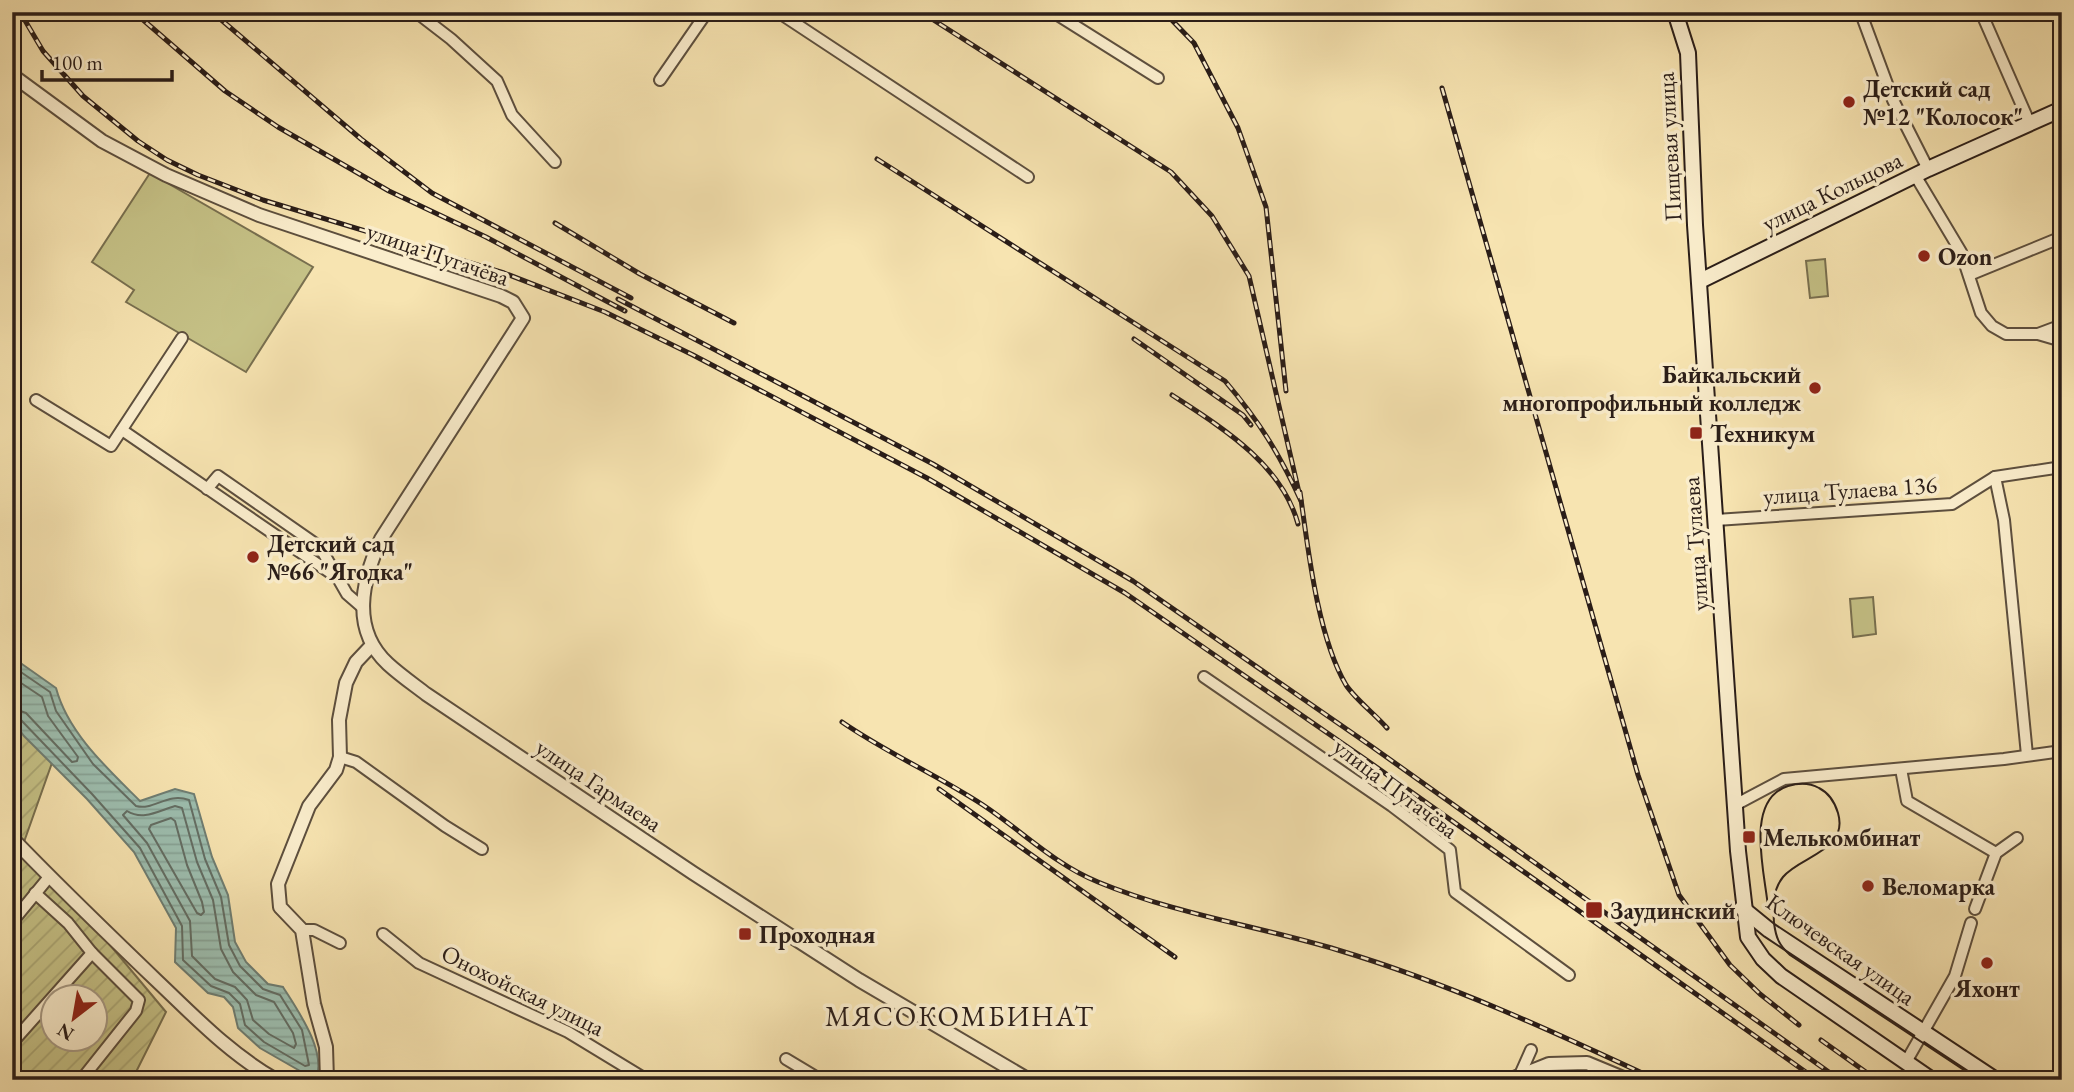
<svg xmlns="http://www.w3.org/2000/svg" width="2074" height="1092" font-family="'EB Garamond',serif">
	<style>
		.park { fill: #c5c186; stroke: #786f4f; stroke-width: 2 }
		.garden { fill: url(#garden-furrows); stroke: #786f4f; stroke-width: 2; fill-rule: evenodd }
		.water { fill: url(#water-rules); stroke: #6f7e73; stroke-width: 2 }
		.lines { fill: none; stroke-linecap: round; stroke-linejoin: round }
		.shore { stroke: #646e64; stroke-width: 2 }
		.minor-casing { stroke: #5d4f3e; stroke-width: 14 }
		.tertiary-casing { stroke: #5d4f3e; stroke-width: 16 }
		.secondary-casing { stroke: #2a1d18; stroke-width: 18 }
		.minor { stroke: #faedcc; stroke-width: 10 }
		.tertiary { stroke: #faedcc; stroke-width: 12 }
		.secondary { stroke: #faedcc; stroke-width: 14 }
		.tram { stroke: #2a1d18; stroke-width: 2 }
		.rail-casing { stroke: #2a1d18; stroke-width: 5 }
		.rail { stroke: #faedcc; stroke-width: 2.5; stroke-dasharray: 8; stroke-linecap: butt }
		.poi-dot { fill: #8f2418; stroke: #faedcc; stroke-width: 2.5 }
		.labels { text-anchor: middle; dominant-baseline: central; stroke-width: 7; stroke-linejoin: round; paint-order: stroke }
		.poi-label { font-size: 24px; font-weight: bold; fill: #2a1d18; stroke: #faedcc; text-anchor: start }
		.street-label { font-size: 24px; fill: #2a1d18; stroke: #faedcc }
		.quarter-label { font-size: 28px; letter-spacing: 2px; fill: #2a1d18; stroke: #faedcc }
	</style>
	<defs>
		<pattern id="garden-furrows" width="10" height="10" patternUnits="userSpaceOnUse" patternTransform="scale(1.75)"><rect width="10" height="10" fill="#c5c186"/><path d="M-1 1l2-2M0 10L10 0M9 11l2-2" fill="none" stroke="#a9a573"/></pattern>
		<pattern id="water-rules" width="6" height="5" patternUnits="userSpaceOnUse" patternTransform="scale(1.75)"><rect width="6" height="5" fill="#9dbeaf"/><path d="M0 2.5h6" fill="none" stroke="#87a396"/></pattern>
	</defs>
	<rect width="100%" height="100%" fill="#f7e4b1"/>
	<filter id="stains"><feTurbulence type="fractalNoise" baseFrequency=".00286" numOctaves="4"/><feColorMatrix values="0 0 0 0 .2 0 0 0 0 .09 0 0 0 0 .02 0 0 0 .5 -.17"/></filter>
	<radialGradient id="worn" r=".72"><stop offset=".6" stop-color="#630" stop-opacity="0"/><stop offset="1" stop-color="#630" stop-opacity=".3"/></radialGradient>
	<!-- park -->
	<g class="park">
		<polygon points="150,173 313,267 246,372 126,302 134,290 92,262"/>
		<polygon points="1825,259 1828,296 1810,298 1806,261"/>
		<polygon points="1873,597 1876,634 1853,637 1850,599"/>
	</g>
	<!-- garden -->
	<path class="garden" d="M12,710L53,760L24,842L166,1012L132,1080H12ZM52,998H94V1040H52Z"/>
	<!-- water -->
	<path class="water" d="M12,657L56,688C68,733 107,768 140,801L175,789L194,794L212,857L228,895L235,942L246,962L268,984L283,987C298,1011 327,1051 316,1080H307V1075L260,1048L238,1028L233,1007L224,997L208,993L175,962L176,928L134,852L87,799L24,736L12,720Z"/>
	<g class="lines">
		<!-- shore -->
		<g class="shore">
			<path d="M12,666L50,692L56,711L93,764L136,806C154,811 167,792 189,800L205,859L221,897L229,945L240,966L263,989L280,995L302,1030L309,1065L305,1066L264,1042L245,1025L240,1004L229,993L211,986L183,960L182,926L140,848L92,794L20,719L12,717"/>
			<polyline points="12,677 42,697 48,716 78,757 77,761 72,762 26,713 12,708"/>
			<path d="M175,806L182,808L197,862L213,900L221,949L233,972L256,995L274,1002L293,1033L296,1044L294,1048L269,1034L253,1020L247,1000L235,987L215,979L192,956L190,921L147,843L123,815L127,811C143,821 158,811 175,806Z"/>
			<polygon points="171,818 175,821 187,865 202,902 204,912 201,915 197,913 149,829 151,825"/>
		</g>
		<defs>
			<g id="minor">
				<polyline points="416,12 451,39 497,81 512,115 555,162"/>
				<polyline points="778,12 1028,177"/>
				<polyline points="1053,12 1158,78"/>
				<polyline points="1863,12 1863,19 1893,100 1928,169"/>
				<polyline points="1981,12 2030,124"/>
				<polyline points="660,80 707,12"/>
				<polyline points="1915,175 1961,252 1981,313 1992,326 2006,334 2038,334 2062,341"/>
				<polyline points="1969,275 2062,237"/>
				<polyline points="2038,334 2062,325"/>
				<polyline points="36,400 111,446 182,338"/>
				<polyline points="122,430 338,578"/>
				<polyline points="1995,477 2004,520 2027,755"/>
				<polyline points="207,489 218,476 320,547 347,594 362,607"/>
				<polyline points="1716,520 1952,504 1995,477 2062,467"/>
				<polyline points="1204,677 1392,806 1450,850 1455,892 1569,975"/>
				<polyline points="340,757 356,762 445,826 482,849"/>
				<polyline points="1901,769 1907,801 1996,853"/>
				<polyline points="1735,805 1784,779 2004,759 2062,751"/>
				<polyline points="35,893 68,923 92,953 139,1000 136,1011 81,1080"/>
				<polyline points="1975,909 1996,853 2017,838"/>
				<polyline points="12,922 49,877"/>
				<polyline points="302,930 314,930 340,943"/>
				<polyline points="383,934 419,963 568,1032 647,1080"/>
				<polyline points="12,1043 92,953"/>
				<polyline points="786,1059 821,1080"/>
				<polyline points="1906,1062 1955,976 1971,923"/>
				<polyline points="1519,1077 1531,1050"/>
			</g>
			<g id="tertiary">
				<path d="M12,75L102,141L166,175L259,215L501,296L513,302L523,318L381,539C362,580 350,629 388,664C400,675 413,684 426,694L693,873L859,980L1029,1080"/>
				<path d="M12,838C59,887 108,934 157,981C195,1017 230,1054 276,1080"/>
				<polyline points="327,1080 326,1047 314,1004 302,930 280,907 278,884 309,806 336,770 340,757 339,720 346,683 356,662 372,645"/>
				<polyline points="1509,1080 1549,1064 1587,1063 1628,1080"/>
			</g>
			<g id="secondary">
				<polyline points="1675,12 1688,53 1695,225 1738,851 1748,937 1763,959 1781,976 1932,1080"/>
				<polyline points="1700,281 1928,169 2062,109"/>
				<polyline points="1742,908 1769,930 1996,1080"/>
			</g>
		</defs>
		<!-- minor casing -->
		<use href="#minor" class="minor-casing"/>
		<!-- tertiary casing -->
		<use href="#tertiary" class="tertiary-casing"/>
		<!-- secondary casing -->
		<use href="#secondary" class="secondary-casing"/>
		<!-- minor -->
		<use href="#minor" class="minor"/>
		<!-- tertiary -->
		<use href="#tertiary" class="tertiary"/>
		<!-- secondary -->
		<use href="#secondary" class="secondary"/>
		<!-- tram -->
		<path class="tram" d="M1768,907C1765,873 1744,800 1788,786C1798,783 1810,783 1819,788C1829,793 1835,803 1838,813C1849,851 1800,856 1783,877C1772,891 1773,906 1774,923C1776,938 1779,945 1790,955L1979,1080"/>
		<defs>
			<g id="rail">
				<polyline points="20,12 43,51 83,96 138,141 167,160 198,175 263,200 504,273 605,312 693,355 927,478 1125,593 1365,759 1817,1080"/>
				<polyline points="134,12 225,91 278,127 389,191 486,237 625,311"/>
				<polyline points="212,12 361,139 432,193 631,298"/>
				<polyline points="1164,12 1194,43 1238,128 1266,207 1286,391"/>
				<polyline points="1442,88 1638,775 1679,895 1730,965 1760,994 1799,1025"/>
				<path d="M877,159L1225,381C1259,421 1279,453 1301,501L1249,276L1212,216L1171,172L921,12"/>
				<polyline points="555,223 640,274 734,323"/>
				<polyline points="618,299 933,464 1133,581 1371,746 1840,1080"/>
				<polyline points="1134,339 1243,415 1251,425"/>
				<path d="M1172,395C1221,427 1282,464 1298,524"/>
				<path d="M1300,492C1308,548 1317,635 1346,685C1356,700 1375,714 1387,728"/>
				<path d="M842,722C887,753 937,775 983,805C1022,831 1054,864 1098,882C1175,914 1258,926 1338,950C1448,983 1552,1031 1657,1080"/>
				<polyline points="939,789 1175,957"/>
				<polyline points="1821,1040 1877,1080"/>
			</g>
		</defs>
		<!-- rail casing -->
		<use href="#rail" class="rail-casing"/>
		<!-- rail -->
		<use href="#rail" class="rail"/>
	</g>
	<!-- markers -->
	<g class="poi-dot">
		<circle cx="1849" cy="102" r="7"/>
		<circle cx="1924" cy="256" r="7"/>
		<circle cx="1815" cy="388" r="7"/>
		<rect x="1689" y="426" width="14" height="14" rx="3.5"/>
		<circle cx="253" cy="557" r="7"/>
		<rect x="1742" y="830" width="14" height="14" rx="3.5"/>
		<circle cx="1868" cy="886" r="7"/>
		<rect x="1585" y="901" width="18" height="18" rx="3.5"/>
		<rect x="738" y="927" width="14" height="14" rx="3.5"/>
		<circle cx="1987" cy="963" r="7"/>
	</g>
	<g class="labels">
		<!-- poi labels -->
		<g class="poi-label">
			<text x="1863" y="88">Детский сад<tspan x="1863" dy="28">№12 "Колосок"</tspan></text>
			<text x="1938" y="256">Ozon</text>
			<text x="1801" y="374" text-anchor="end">Байкальский<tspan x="1801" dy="28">многопрофильный колледж</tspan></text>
			<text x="1710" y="433">Техникум</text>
			<text x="267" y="543">Детский сад<tspan x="267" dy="28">№66 "Ягодка"</tspan></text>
			<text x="1763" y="837">Мелькомбинат</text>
			<text x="1882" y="886">Веломарка</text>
			<text x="1610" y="910">Заудинский</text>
			<text x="759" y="934">Проходная</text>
			<text x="1987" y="988" text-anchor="middle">Яхонт</text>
		</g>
		<!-- street labels -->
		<g class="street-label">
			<text transform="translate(1669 147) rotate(-93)">Пищевая улица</text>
			<text transform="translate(1832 191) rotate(-26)">улица Кольцова</text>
			<text transform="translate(438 254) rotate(19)">улица Пугачёва</text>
			<text transform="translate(1850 490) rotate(-4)">улица Тулаева 136</text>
			<text transform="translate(1695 544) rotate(-94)">улица Тулаева</text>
			<text transform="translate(599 785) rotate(34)">улица Гармаева</text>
			<text transform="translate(1396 788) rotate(37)">улица Пугачёва</text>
			<text transform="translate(1841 949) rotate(35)">Ключевская улица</text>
			<text transform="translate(523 990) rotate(26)">Онохойская улица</text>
		</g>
		<!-- quarter labels -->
		<g class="quarter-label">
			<text x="960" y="1016">МЯСОКОМБИНАТ</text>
		</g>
	</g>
	<!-- margin -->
	<rect width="2074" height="1092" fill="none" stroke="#f7e4b1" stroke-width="42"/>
	<rect x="14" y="14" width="2046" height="1064" fill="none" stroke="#2a1d18" stroke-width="3.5"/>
	<rect x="21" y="21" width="2032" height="1050" fill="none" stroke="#2a1d18" stroke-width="2"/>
	<!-- north arrow -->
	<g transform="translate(74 1018) rotate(211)"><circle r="33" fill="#faedcc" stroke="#a79a84" stroke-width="2"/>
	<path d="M0-5L12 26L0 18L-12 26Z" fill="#8f2418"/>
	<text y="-10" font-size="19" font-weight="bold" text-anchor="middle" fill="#2a1d18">N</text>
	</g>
	<!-- scale -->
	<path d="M42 70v10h130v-10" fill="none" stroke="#2a1d18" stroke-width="3.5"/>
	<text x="52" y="70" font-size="21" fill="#2a1d18" stroke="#faedcc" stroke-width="5" paint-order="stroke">100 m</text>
	<rect width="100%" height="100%" filter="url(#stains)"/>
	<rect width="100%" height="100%" fill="url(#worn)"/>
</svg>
